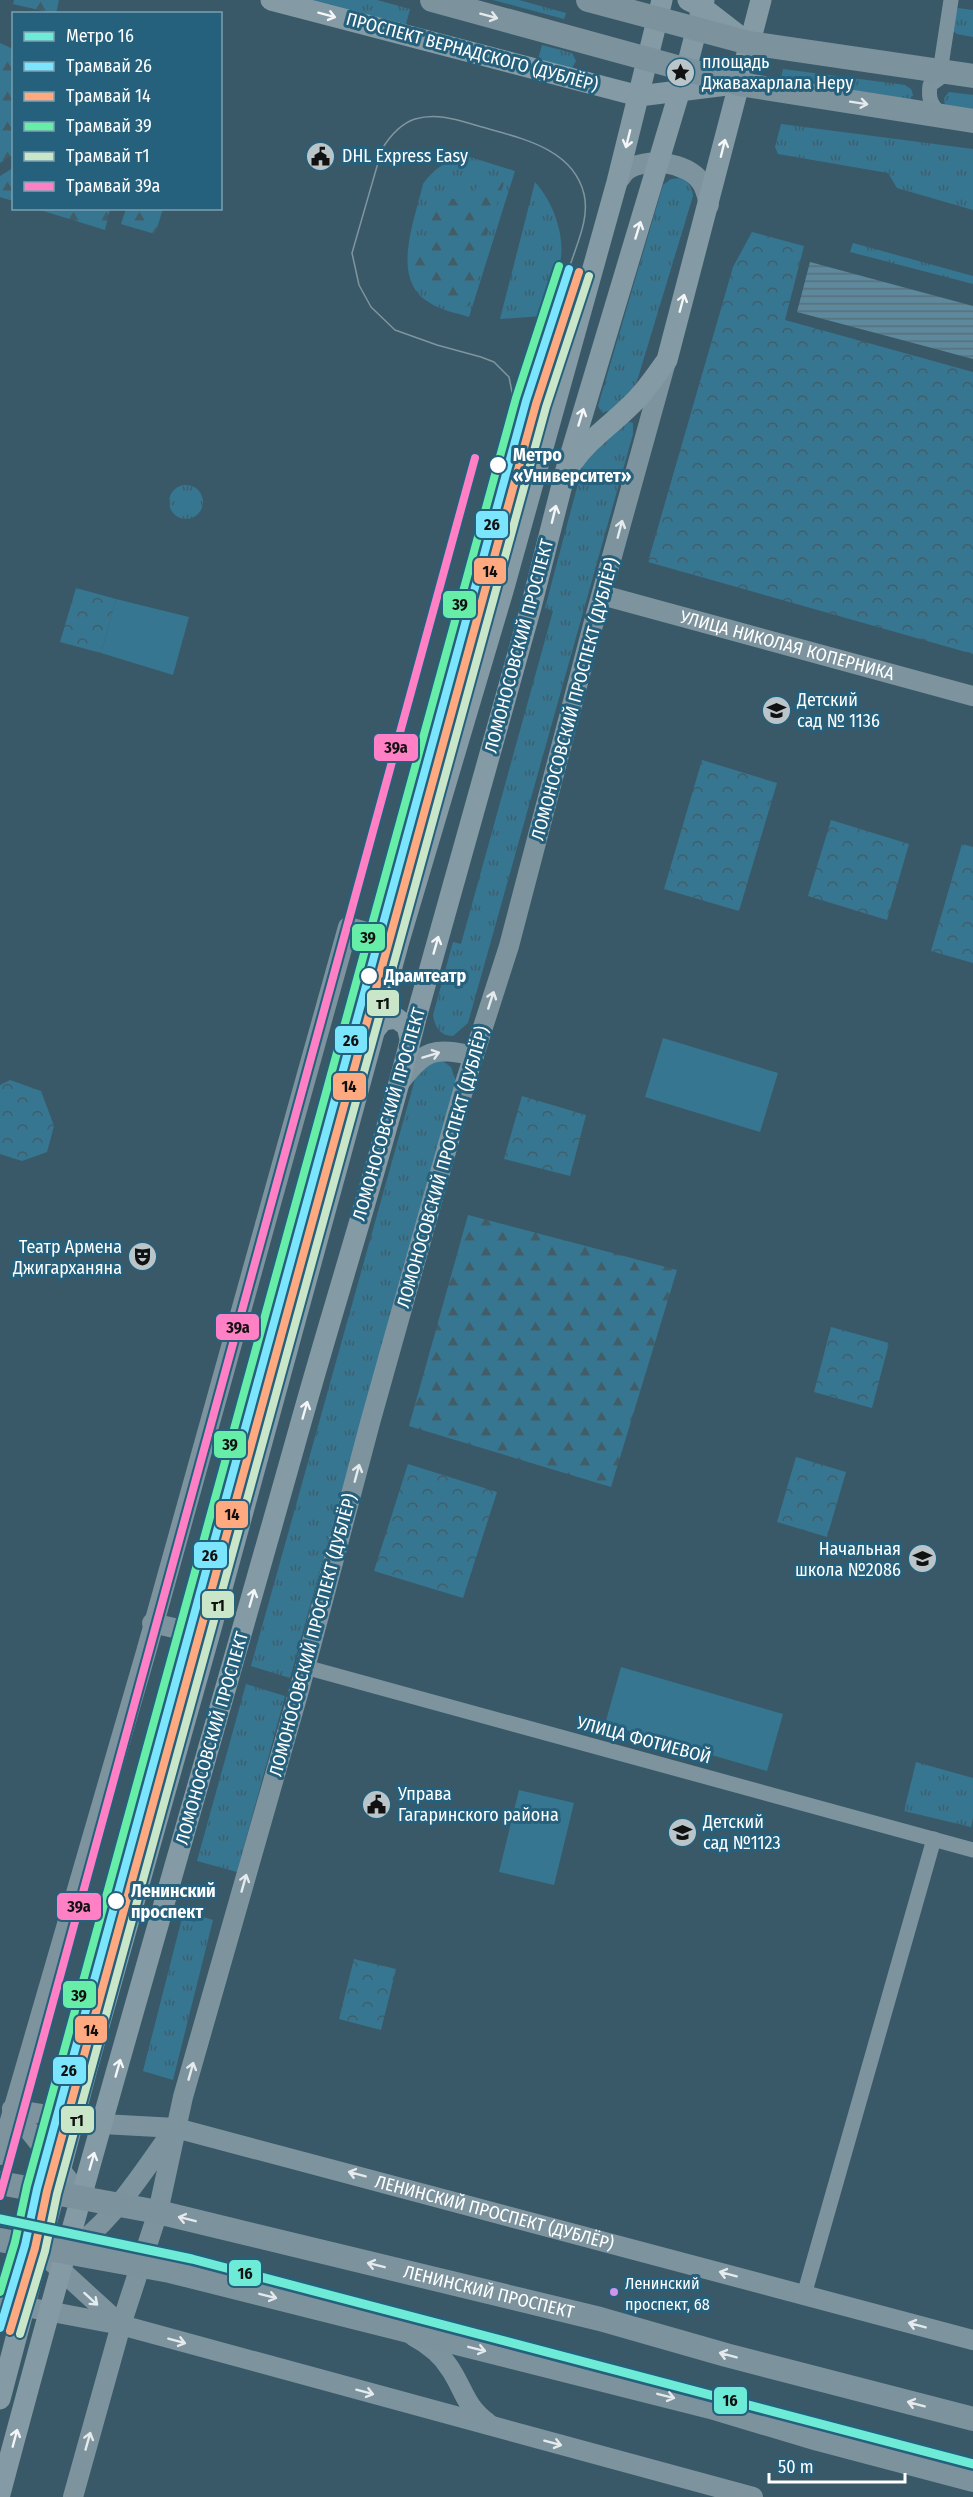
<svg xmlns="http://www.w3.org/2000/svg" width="973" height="2497" font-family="'Fira Sans Condensed',sans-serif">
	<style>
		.grass { fill: url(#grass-tufts) }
		.forest { fill: url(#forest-firs) }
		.park { fill: url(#park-crowns) }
		.garden { fill: #367691 }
		.water { fill: url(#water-rules) }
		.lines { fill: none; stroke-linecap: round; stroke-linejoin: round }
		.minor { stroke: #7d949f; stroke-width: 15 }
		.tertiary { stroke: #7d949f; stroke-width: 20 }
		.secondary { stroke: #849aa4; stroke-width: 21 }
		.primary { stroke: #7c939e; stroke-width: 24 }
		.tram { stroke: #7f959f; stroke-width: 1.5 }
		.tram-1-casing { stroke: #25607c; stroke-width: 12 }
		.tram-2-casing { stroke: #25607c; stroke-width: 12 }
		.tram-3-casing { stroke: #25607c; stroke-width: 12 }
		.tram-4-casing { stroke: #25607c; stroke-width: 12 }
		.tram-5-casing { stroke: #25607c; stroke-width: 12 }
		.tram-1 { stroke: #7ae5fd; stroke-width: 8 }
		.tram-2 { stroke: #ffa980; stroke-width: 8 }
		.tram-3 { stroke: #66eda8; stroke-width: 8 }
		.tram-4 { stroke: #c9e6c8; stroke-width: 8 }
		.tram-5 { stroke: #ff80c5; stroke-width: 8 }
		.metro-1-casing { stroke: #25607c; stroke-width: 14 }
		.metro-1 { stroke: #6debd6; stroke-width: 9 }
		.oneway { stroke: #f3f5f6 }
		.oneway2 { stroke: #e5e9ec }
		.oneway3 { stroke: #e5eaec }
		.stop-dot { fill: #fff; stroke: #25607c; stroke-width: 2 }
		.bus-dot { fill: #d193ec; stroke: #25607c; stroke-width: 2 }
		.labels { text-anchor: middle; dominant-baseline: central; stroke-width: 6; stroke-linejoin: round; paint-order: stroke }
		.bus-label { font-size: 16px; fill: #fff; stroke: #25607c; text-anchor: start }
		.street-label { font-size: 18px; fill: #fff; stroke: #25607c }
		.poi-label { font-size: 18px; fill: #fff; stroke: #25607c; text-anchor: start }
		.stop-label { font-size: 18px; font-weight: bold; fill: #fff; stroke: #25607c; text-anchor: start }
		.line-badge { stroke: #25607c; stroke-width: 2 }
		.pale-badge-label { font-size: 16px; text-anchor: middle; font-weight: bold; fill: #111 }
	</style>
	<defs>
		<pattern id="grass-tufts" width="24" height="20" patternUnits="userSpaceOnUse" patternTransform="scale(1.5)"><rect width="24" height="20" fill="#367691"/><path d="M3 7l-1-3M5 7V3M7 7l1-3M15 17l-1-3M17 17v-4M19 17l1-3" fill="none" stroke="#435d68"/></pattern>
		<pattern id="forest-firs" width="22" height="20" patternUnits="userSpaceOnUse" patternTransform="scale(1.5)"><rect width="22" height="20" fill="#367691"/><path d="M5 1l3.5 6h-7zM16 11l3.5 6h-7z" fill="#435d68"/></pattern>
		<pattern id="park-crowns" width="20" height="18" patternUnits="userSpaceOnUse" patternTransform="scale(1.5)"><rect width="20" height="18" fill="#367691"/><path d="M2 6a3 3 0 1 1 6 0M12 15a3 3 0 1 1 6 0" fill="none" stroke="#435d68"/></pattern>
		<pattern id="water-rules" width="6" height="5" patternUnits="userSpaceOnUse" patternTransform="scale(1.5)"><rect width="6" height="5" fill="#5e889b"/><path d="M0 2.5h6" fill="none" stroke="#57707b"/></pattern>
	</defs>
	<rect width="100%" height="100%" fill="#395968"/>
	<!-- grass -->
	<g class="grass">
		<polygon points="303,0 377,0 410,9 405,28"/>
		<polygon points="493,0 519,0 566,13 564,19"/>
		<polygon points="958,8 973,10 973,37 957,34 952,30 954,15"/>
		<polygon points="542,45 572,53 576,61 571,70 537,63"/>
		<polygon points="783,69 905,85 911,89 913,95 910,101 779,86"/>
		<polygon points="949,92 973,95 973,113 945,107 944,98"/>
		<polygon points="781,124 973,149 973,210 897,188 888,173 778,154 775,147"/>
		<path d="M470,157L515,171L469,317C456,313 441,310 430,303C389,280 415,220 423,184C435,167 449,159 470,157Z"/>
		<path d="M681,178C689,183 692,186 693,196L637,381C631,395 617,410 602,413L598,406L663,185L671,179Z"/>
		<path d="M535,182C552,201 564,231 561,257C558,276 549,297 543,316L500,319Z"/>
		<polygon points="853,243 973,276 973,284 850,252"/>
		<path d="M630,422L633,423V434L468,1023L453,1036C440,1036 435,1027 433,1015L453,942L461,944L553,611L545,608L584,461L625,423Z"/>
		<circle cx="186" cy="502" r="17"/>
		<polygon points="493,540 504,543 392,935 383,933"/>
		<polygon points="441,1060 451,1067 456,1081 290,1678 251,1666 417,1072 420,1067"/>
		<polygon points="246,1684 285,1696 237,1872 197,1861"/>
		<polygon points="916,1762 973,1778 973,1818 971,1827 904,1811"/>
		<polygon points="197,1915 213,1920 173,2080 143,2071 182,1918 195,1922"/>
	</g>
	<!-- forest -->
	<g class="forest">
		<polygon points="14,0 59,0 56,14 13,4"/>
		<polygon points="0,43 13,49 14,154 0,163"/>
		<polygon points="13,168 13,201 0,197 0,176"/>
		<path d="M495,177L504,183L488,231L473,297L470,305L461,310C444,305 421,292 414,275C412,269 413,261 412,255L430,231L429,201L433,192L452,199L462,197Z"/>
		<polygon points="37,209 110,208 110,209 105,230"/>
		<polygon points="126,209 163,209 155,234 121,224"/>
		<polygon points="468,1215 677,1270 611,1487 409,1426"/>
	</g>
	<!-- park -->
	<g class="park">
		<polygon points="752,232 804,246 785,320 973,372 973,654 648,562 733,267"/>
		<polygon points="76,588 116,599 101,653 60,642"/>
		<polygon points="702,760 777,783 739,911 664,889"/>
		<polygon points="831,820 909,844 887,920 808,896"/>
		<polygon points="962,844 973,847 973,963 931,951"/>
		<polygon points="10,1080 41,1091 54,1126 47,1152 22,1161 0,1154 0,1085"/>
		<polygon points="522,1096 586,1115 570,1176 504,1159"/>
		<polygon points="831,1327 889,1343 872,1408 814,1392"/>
		<polygon points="796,1457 846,1472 827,1537 777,1522"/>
		<polygon points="408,1464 497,1492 463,1598 374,1571"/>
		<polygon points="354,1959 396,1969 381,2030 339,2019"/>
	</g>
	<!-- garden -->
	<g class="garden">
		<polygon points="116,599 189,617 173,675 101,653"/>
		<polygon points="663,1038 778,1073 760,1132 645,1097"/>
		<polygon points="621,1667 783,1714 767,1771 605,1724"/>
		<polygon points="519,1790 574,1803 554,1885 499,1872"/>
	</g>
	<!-- water -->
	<polygon class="water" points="810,262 973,306 973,359 797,312"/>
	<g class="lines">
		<!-- minor -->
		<g class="minor">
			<polyline points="940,72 951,0"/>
			<path d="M943,115C931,107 928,99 930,85L944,75L951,74"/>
			<polyline points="305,1667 973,1850"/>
			<polyline points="804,2295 934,1839"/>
		</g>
		<!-- tertiary -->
		<g class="tertiary">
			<path d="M617,182C620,179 623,174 626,171C645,156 688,162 701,182C706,189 707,197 709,205"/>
			<path id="s1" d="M602,595L973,696"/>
			<path d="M400,1082C425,1049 434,1047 474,1056"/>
			<polyline points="152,1623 209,1636"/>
			<path id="s2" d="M12,2109L102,2124L176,2128L973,2340"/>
			<polyline points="12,2109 82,2197"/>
			<polyline points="0,2155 146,1652 348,927 399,941"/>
			<path d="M66,2253C111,2225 141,2174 172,2132"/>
			<polyline points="52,2262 121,2325"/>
			<polyline points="0,2302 121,2325 753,2497"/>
			<path d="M413,2336C428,2344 442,2355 451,2370C465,2392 465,2406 488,2423"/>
			<polyline points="73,2497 121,2325 158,2212 183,2097 300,1687 370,1423 466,1080 509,946 593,625 665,365"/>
		</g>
		<!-- secondary -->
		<g class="secondary">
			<polyline points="271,0 639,96 735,84"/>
			<polyline points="688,0 702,7 746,41"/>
			<path d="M572,463C590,438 611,425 632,404C646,391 656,375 667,360L761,0"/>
			<polyline points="375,1030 383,1020 396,1018 407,1026 410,1039"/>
			<polyline points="0,2399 88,2065 209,1636 399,941 503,591 617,182 662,0"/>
			<path d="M0,2494C95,2137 200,1782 300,1426C338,1290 382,1155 416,1018L531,607L565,473L686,70L704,0"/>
		</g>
		<!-- primary -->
		<g class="primary">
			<polyline points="432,0 739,84 973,121"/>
			<polyline points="588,0 749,43 973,76"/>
			<path id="s3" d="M0,2183L158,2212L600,2319L726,2355L973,2419"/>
			<polyline points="0,2240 170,2271 711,2407 818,2439 973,2480"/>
		</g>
		<!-- tram -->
		<path class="tram" d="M495,464L513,397L509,377L494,362L481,357L437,345L395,330L371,307L359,285L352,253L382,149C390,136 400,124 415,119C438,112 460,121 482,127C520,138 573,148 584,194C590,219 576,245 569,269"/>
		<defs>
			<polyline id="tram-1" points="0,2328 25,2245 37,2189 526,401 569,269"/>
			<polyline id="tram-2" points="10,2331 35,2248 47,2191 536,404 579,272"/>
			<polyline id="tram-3" points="0,2292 15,2242 27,2186 516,398 559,266"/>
			<polyline id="tram-4" points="20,2334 45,2251 57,2194 546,407 589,276"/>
			<polyline id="tram-5" points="0,2196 475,458"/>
		</defs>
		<!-- tram-1 casing -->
		<use href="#tram-1" class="tram-1-casing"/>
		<!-- tram-2 casing -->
		<use href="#tram-2" class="tram-2-casing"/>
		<!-- tram-3 casing -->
		<use href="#tram-3" class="tram-3-casing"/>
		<!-- tram-4 casing -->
		<use href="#tram-4" class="tram-4-casing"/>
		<!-- tram-5 casing -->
		<use href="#tram-5" class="tram-5-casing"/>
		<!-- tram-1 -->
		<use href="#tram-1" class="tram-1"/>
		<!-- tram-2 -->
		<use href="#tram-2" class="tram-2"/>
		<!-- tram-3 -->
		<use href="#tram-3" class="tram-3"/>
		<!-- tram-4 -->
		<use href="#tram-4" class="tram-4"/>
		<!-- tram-5 -->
		<use href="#tram-5" class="tram-5"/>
		<defs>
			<polyline id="metro-1" points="0,2219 192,2259 973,2464"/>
		</defs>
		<!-- metro-1 casing -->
		<use href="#metro-1" class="metro-1-casing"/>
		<!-- metro-1 -->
		<use href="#metro-1" class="metro-1"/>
	</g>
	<!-- one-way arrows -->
	<defs><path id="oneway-shaft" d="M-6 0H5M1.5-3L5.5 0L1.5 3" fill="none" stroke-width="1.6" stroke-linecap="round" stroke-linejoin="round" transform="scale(1.5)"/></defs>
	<g class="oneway">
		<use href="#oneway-shaft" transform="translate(327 15) rotate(15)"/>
		<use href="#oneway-shaft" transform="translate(628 139) rotate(104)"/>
		<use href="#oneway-shaft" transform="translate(723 148) rotate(-76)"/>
		<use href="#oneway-shaft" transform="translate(638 230) rotate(-73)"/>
		<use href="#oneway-shaft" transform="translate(682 303) rotate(-75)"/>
		<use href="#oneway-shaft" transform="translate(581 417) rotate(-73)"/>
		<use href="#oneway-shaft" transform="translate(554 514) rotate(-76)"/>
		<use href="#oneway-shaft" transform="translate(436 945) rotate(-74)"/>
		<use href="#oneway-shaft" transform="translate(305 1410) rotate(-74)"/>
		<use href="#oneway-shaft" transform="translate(252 1598) rotate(-74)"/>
		<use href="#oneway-shaft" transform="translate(118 2068) rotate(-74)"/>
		<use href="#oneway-shaft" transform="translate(92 2161) rotate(-74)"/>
		<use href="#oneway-shaft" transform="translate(15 2438) rotate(-75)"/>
	</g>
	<g class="oneway2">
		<use href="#oneway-shaft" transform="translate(489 16) rotate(15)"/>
		<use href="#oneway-shaft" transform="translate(859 103) rotate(9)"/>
		<use href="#oneway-shaft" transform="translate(187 2219) rotate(-166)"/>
		<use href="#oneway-shaft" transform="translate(376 2265) rotate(-166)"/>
		<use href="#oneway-shaft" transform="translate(268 2296) rotate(14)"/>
		<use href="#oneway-shaft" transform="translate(477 2349) rotate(14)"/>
		<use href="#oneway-shaft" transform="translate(728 2355) rotate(-165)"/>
		<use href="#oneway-shaft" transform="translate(666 2396) rotate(14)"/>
		<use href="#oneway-shaft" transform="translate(916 2404) rotate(-165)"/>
	</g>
	<g class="oneway3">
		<use href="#oneway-shaft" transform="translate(620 529) rotate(-75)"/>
		<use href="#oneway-shaft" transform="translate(491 1000) rotate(-72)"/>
		<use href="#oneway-shaft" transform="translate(431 1055) rotate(-17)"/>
		<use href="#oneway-shaft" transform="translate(357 1473) rotate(-75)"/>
		<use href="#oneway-shaft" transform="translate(244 1883) rotate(-74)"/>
		<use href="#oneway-shaft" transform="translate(191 2071) rotate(-74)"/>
		<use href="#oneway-shaft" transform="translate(357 2174) rotate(-165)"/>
		<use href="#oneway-shaft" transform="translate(728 2274) rotate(-165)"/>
		<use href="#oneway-shaft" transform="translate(91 2299) rotate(42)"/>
		<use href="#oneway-shaft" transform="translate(917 2325) rotate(-165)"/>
		<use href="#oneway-shaft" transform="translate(177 2341) rotate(15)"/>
		<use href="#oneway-shaft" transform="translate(365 2392) rotate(15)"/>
		<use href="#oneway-shaft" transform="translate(88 2441) rotate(-74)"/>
		<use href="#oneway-shaft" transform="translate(553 2443) rotate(15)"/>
	</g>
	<!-- icons -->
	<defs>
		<symbol id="sight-disc" viewBox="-11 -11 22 22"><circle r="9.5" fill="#bac5ca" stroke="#25607c"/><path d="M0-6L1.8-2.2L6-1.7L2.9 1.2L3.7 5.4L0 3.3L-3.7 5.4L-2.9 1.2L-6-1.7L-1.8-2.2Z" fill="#111"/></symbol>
		<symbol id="civic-disc" viewBox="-11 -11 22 22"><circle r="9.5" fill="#bac5ca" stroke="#25607c"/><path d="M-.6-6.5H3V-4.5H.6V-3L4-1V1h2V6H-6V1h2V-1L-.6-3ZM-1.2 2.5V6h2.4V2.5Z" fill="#111"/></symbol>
		<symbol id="school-disc" viewBox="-11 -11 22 22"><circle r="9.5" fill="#bac5ca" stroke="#25607c"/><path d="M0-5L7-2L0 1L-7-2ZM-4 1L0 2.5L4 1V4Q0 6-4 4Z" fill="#111"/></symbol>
		<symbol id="theatre-disc" viewBox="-11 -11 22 22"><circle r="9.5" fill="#bac5ca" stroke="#25607c"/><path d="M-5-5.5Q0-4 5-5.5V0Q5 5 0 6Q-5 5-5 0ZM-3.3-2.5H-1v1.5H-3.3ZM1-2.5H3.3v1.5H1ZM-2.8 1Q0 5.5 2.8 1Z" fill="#111"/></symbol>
	</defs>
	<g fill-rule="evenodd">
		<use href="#sight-disc" x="664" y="56" width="33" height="33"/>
		<use href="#civic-disc" x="304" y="140" width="33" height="33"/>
		<use href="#school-disc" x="760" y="694" width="33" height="33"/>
		<use href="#theatre-disc" x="126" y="1240" width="33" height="33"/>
		<use href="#school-disc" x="906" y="1542" width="33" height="33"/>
		<use href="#civic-disc" x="360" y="1788" width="33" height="33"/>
		<use href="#school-disc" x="666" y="1816" width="33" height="33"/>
	</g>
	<!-- markers -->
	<g class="stop-dot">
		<circle cx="498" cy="465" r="9"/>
		<circle cx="369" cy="976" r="9"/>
		<circle cx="116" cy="1901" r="9"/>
	</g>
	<circle class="bus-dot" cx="614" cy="2292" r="5"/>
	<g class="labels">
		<!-- bus labels -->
		<g class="bus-label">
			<text x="625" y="2283">Ленинский<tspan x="625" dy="21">проспект, 68</tspan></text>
		</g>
		<!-- street labels -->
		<g class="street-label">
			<text transform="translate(472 52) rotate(15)">ПРОСПЕКТ ВЕРНАДСКОГО (ДУБЛЁР)</text>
			<text transform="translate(519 646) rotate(-75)">ЛОМОНОСОВСКИЙ ПРОСПЕКТ</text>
			<text stroke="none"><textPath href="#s1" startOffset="192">УЛИЦА НИКОЛАЯ КОПЕРНИКА</textPath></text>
			<text transform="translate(575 699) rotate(-75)">ЛОМОНОСОВСКИЙ ПРОСПЕКТ (ДУБЛЁР)</text>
			<text transform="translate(389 1114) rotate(-74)">ЛОМОНОСОВСКИЙ ПРОСПЕКТ</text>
			<text transform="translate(443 1167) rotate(-74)">ЛОМОНОСОВСКИЙ ПРОСПЕКТ (ДУБЛЁР)</text>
			<text transform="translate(313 1635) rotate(-75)">ЛОМОНОСОВСКИЙ ПРОСПЕКТ (ДУБЛЁР)</text>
			<text transform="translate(212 1738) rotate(-74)">ЛОМОНОСОВСКИЙ ПРОСПЕКТ</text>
			<text transform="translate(644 1740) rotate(15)">УЛИЦА ФОТИЕВОЙ</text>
			<text stroke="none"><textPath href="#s2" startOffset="495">ЛЕНИНСКИЙ ПРОСПЕКТ (ДУБЛЁР)</textPath></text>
			<text stroke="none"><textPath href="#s3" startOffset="501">ЛЕНИНСКИЙ ПРОСПЕКТ</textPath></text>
		</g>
		<!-- poi labels -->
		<g class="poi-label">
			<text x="702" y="62">площадь<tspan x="702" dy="21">Джавахарлала Неру</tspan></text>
			<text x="342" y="156">DHL Express Easy</text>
			<text x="797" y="700">Детский<tspan x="797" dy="21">сад № 1136</tspan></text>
			<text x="122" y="1247" text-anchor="end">Театр Армена<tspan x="122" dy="21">Джигарханяна</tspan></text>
			<text x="901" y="1549" text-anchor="end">Начальная<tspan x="901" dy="21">школа №2086</tspan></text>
			<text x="398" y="1794">Управа<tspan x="398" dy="21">Гагаринского района</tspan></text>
			<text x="703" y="1822">Детский<tspan x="703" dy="21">сад №1123</tspan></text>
		</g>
		<!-- stop labels -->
		<g class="stop-label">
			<text x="513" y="455">Метро<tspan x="513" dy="21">«Университет»</tspan></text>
			<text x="384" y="976">Драмтеатр</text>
			<text x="131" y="1891">Ленинский<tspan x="131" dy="21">проспект</tspan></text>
		</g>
	</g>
	<g class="line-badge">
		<rect x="475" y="510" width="34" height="29" rx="6" fill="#7ae5fd"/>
		<rect x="473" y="557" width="34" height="28" rx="6" fill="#ffa980"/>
		<rect x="442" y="590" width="35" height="29" rx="6" fill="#66eda8"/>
		<rect x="373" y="733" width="46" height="29" rx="6" fill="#ff80c5"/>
		<rect x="351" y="923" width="35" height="29" rx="6" fill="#66eda8"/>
		<rect x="366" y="989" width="34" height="28" rx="6" fill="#c9e6c8"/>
		<rect x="334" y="1025" width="34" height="29" rx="6" fill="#7ae5fd"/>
		<rect x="332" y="1072" width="35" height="29" rx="6" fill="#ffa980"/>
		<rect x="215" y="1313" width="45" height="28" rx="6" fill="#ff80c5"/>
		<rect x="213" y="1430" width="34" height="29" rx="6" fill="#66eda8"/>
		<rect x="215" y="1500" width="34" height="29" rx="6" fill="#ffa980"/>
		<rect x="193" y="1541" width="35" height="28" rx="6" fill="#7ae5fd"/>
		<rect x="201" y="1590" width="34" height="29" rx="6" fill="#c9e6c8"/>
		<rect x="56" y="1892" width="46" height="29" rx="6" fill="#ff80c5"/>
		<rect x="62" y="1980" width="35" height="29" rx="6" fill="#66eda8"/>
		<rect x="74" y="2015" width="34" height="29" rx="6" fill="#ffa980"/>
		<rect x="52" y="2056" width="35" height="29" rx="6" fill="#7ae5fd"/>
		<rect x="60" y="2105" width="35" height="29" rx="6" fill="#c9e6c8"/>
		<rect x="228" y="2259" width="34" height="28" rx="6" fill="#6debd6"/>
		<rect x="713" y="2386" width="35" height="29" rx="6" fill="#6debd6"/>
	</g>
	<g class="pale-badge-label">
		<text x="492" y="530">26</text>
		<text x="490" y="577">14</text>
		<text x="460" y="610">39</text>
		<text x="396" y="753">39а</text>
		<text x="368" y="943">39</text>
		<text x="383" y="1009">т1</text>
		<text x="351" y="1046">26</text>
		<text x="349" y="1092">14</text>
		<text x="238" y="1333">39а</text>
		<text x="230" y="1450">39</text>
		<text x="232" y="1520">14</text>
		<text x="210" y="1561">26</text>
		<text x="218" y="1611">т1</text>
		<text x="79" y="1912">39а</text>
		<text x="79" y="2001">39</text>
		<text x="91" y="2036">14</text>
		<text x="69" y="2076">26</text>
		<text x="77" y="2126">т1</text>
		<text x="245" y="2279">16</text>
		<text x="730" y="2406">16</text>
	</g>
	<!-- legend -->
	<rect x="12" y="12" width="210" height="198" fill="#25607c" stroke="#7ca0b0" stroke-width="1.5"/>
	<rect x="24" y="32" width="30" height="9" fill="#6debd6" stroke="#7ca0b0" stroke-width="1.5"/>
	<text x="66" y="42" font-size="18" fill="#ffffff">Метро 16</text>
	<rect x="24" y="62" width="30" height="9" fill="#7ae5fd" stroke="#7ca0b0" stroke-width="1.5"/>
	<text x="66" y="72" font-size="18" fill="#ffffff">Трамвай 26</text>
	<rect x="24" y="92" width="30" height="9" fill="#ffa980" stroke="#7ca0b0" stroke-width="1.5"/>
	<text x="66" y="102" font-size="18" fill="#ffffff">Трамвай 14</text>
	<rect x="24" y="122" width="30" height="9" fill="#66eda8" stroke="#7ca0b0" stroke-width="1.5"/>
	<text x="66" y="132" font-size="18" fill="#ffffff">Трамвай 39</text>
	<rect x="24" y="152" width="30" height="9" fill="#c9e6c8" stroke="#7ca0b0" stroke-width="1.5"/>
	<text x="66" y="162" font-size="18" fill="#ffffff">Трамвай т1</text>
	<rect x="24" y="182" width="30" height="9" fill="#ff80c5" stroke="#7ca0b0" stroke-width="1.5"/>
	<text x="66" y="192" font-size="18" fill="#ffffff">Трамвай 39а</text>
	<!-- scale -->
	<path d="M769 2473v9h136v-9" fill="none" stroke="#ffffff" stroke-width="3"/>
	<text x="778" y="2473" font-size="18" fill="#ffffff" stroke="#25607c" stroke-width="4.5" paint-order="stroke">50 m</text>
</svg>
